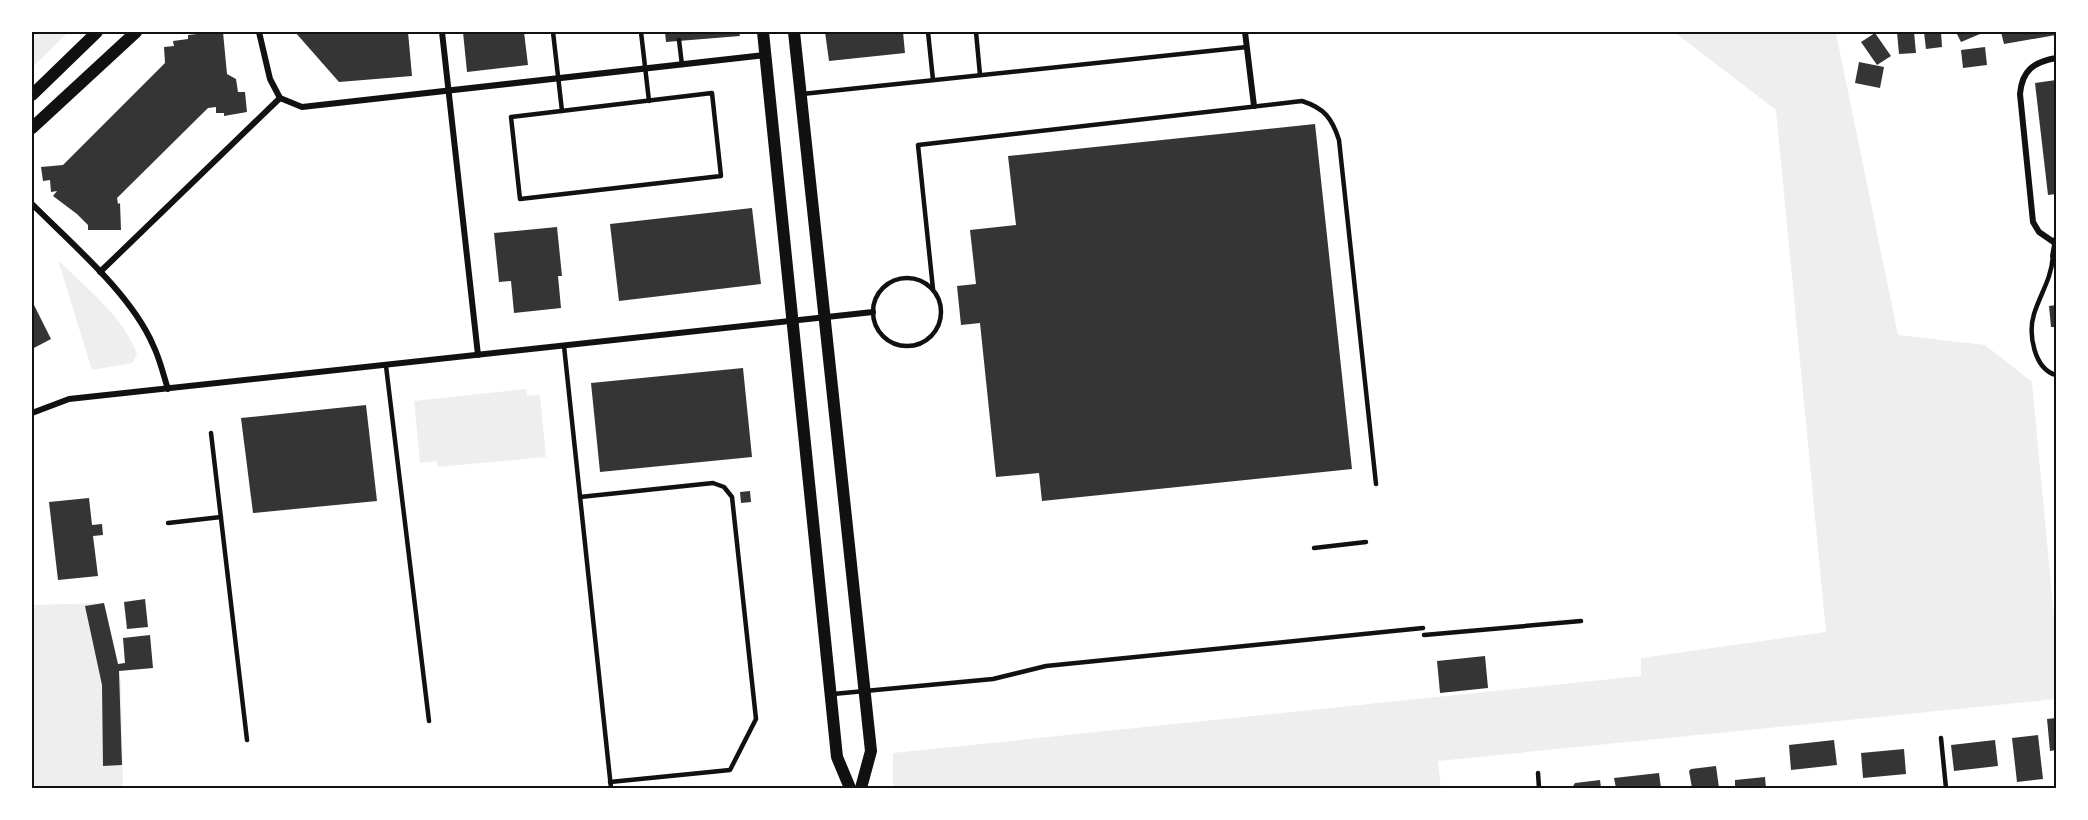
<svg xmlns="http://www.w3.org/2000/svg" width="2088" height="820" font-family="'Fira Sans',sans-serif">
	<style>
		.green { fill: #eee }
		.building { fill: #353535 }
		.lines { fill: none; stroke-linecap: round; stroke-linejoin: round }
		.service { stroke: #111; stroke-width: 4.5 }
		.minor { stroke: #111; stroke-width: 6 }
		.secondary { stroke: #111; stroke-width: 12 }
		.neatline { fill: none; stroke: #111; stroke-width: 2 }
	</style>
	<rect width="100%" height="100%" fill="#fff"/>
	<!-- green -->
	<g class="green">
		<polygon points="32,32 68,32 32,68"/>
		<polygon points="1674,32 1840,32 1836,33 1898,335 1985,345 2032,382 2056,638 2056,699 1438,761 1441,788 893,788 893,753 1641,676 1641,658 1826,632 1776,110"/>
		<path d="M58,260C87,289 123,316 137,354L132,363L92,370Z"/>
		<polygon points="526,389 527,396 540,395 546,457 438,467 437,461 420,463 414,401"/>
		<polygon points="104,603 121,681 123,788 32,788 32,605"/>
	</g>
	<!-- building -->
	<g class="building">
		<polygon points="197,32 223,32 227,74 236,79 238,92 245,92 247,112 224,116 224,113 216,113 216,107 208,108 117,198 118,204 120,203 121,230 88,230 88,225 77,214 53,196 57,191 51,192 50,180 43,181 41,167 63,165 165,63 164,47 174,46 173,41 188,39 188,35 197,34"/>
		<polygon points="295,32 408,32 412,76 339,82"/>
		<polygon points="463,32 524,32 528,65 467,72"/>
		<polygon points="665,32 739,32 740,36 666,42"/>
		<polygon points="825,32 903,32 905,53 829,61"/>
		<polygon points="1897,32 1914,32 1916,53 1899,54"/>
		<polygon points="1924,32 1941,32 1942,47 1926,49"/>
		<polygon points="1956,32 1979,32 1980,34 1961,42"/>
		<polygon points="2001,32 2056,32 2056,35 2004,44"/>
		<polygon points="1875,33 1891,56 1877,65 1861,42"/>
		<polygon points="1985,47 1987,65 1963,68 1961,50"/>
		<polygon points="1859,62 1884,67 1880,88 1855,83"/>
		<polygon points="2056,80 2056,194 2048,195 2035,83"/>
		<polygon points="1315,124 1352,469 1042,501 1039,473 996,477 980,323 961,325 957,286 976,284 970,230 1016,225 1008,156"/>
		<polygon points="752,208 761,284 619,301 610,224"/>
		<polygon points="557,227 562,276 558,276 561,308 514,313 511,281 499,282 494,233"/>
		<polygon points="32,301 51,339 32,349"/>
		<polygon points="2056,305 2056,327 2051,327 2049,306"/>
		<polygon points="743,368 752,457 600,472 591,383"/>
		<polygon points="366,405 377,501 253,513 241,418"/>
		<polygon points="750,491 751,502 741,503 740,492"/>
		<polygon points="89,498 92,525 102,524 103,535 93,536 98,576 58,580 49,502"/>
		<polygon points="145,599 148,627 127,629 124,602"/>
		<polygon points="104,603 118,664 125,663 123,638 150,635 153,668 119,671 122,765 103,766 102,685 85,606"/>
		<polygon points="1485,656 1488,688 1440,693 1437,661"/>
		<polygon points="2056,718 2056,750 2050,751 2047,719"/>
		<polygon points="2038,735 2043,779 2017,782 2012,738"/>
		<polygon points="1834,740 1837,765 1791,770 1789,745"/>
		<polygon points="1995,740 1998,766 1954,771 1951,745"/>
		<polygon points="1904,749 1906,774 1863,778 1861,753"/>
		<polygon points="1716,766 1719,788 1692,788 1689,771 1691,769"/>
		<polygon points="1659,773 1661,788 1616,788 1614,778"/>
		<polygon points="1765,777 1766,788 1735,788 1735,780"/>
		<polygon points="1600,780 1601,788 1572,788 1575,783"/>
	</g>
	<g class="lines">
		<!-- service -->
		<g class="service">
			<polyline points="553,32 562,111"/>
			<polyline points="641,32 649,101"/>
			<polyline points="928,32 933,80"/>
			<polyline points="976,32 980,75"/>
			<polyline points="679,40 682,65"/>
			<polygon points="712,93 721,176 520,199 511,117"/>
			<polyline points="802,94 1247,47"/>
			<path d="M2053,256C2051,280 2041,292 2034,314C2028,334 2034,369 2056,375"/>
			<circle cx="907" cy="312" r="34"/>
			<path d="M933,289L918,145L1302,101C1324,108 1332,118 1339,140L1376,484"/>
			<polyline points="564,346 611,788"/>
			<polyline points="386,366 429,721"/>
			<polyline points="211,433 247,740"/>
			<polyline points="580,497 713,483 724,487 732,497 756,719 730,770 610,782"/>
			<polyline points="168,523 221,517"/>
			<polyline points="1314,548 1366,542"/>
			<polyline points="1424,635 1581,621"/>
			<polyline points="833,694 993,679 1046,666 1423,628"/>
			<polyline points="1941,738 1946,788"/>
			<polyline points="1538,773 1539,788"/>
		</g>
		<!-- minor -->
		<g class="minor">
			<polyline points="259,32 270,79 280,98 302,107 765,55"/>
			<polyline points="442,32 478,355"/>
			<polyline points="1245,32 1254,106"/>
			<path d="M32,204C71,243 131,294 153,345C160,359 163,374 168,389"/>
			<path d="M2055,243L2039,232L2033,222L2020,94C2022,70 2034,62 2056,58"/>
			<polyline points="2053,256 2056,239"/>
			<polyline points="100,272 280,98"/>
			<polyline points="32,413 69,399 873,312"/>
		</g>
		<!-- secondary -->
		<g class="secondary">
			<polyline points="763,32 837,757 850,788"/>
			<polyline points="794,32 871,751 861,788"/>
			<polyline points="32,95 97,32"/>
			<polyline points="32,128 136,32"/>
		</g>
	</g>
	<!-- border -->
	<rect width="2088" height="820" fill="none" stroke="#ffffff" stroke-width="66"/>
	<rect x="33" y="33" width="2022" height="754" class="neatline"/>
</svg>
